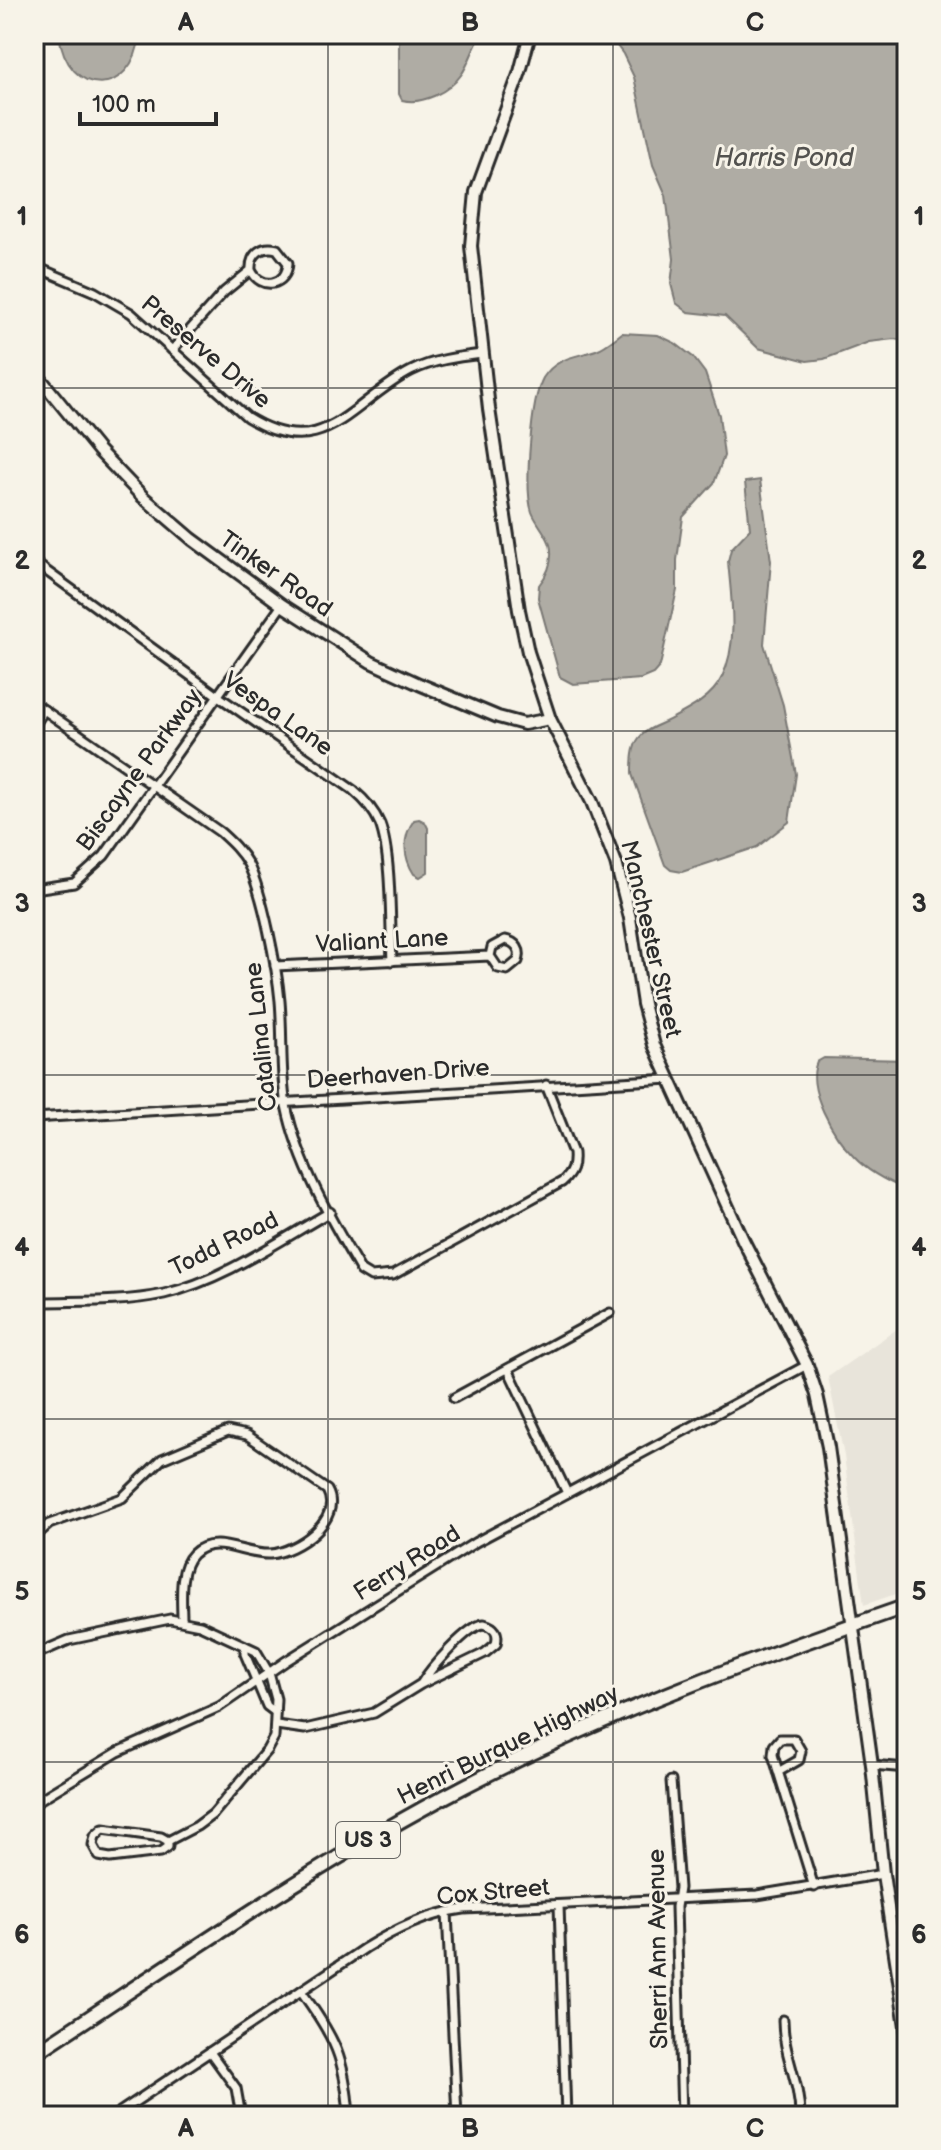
<svg xmlns="http://www.w3.org/2000/svg" width="941" height="2150" font-family="'Balsamiq Sans',sans-serif">
	<style>
		.built { fill: #e8e4da }
		.water { fill: #afaca4; stroke: #7a7874; stroke-width: 2 }
		.lines { fill: none; stroke-linecap: round; stroke-linejoin: round }
		.street-casing { stroke: #2b2b2b; stroke-width: 13 }
		.secondary-casing { stroke: #2b2b2b; stroke-width: 16 }
		.primary-casing { stroke: #2b2b2b; stroke-width: 18 }
		.street { stroke: #f7f3e8; stroke-width: 7 }
		.secondary { stroke: #f7f3e8; stroke-width: 10 }
		.primary { stroke: #f7f3e8; stroke-width: 12 }
		.grid { fill: none; stroke: #2b2b2b; stroke-width: 2; stroke-opacity: 0.55 }
		.labels { text-anchor: middle; dominant-baseline: central; stroke-width: 6; stroke-linejoin: round; paint-order: stroke }
		.shield { fill: #f7f3e8; stroke: #686764; stroke-width: 2 }
		.shield-label { font-size: 22px; font-weight: bold; fill: #2b2b2b }
		.street-label { font-size: 24px; fill: #2b2b2b; stroke: #f7f3e8 }
		.water-label { font-size: 26px; font-style: italic; fill: #53524f; stroke: #f7f3e8 }
		.neatline { fill: none; stroke: #2b2b2b; stroke-width: 3 }
		.grid-label { font-size: 26px; text-anchor: middle; font-weight: bold; fill: #2b2b2b }
	</style>
	<rect width="100%" height="100%" fill="#f7f3e8"/>
	<filter id="ink" filterUnits="userSpaceOnUse"><feTurbulence type="fractalNoise" baseFrequency=".0125" numOctaves="2"/><feDisplacementMap in="SourceGraphic" scale="16" xChannelSelector="R" yChannelSelector="G"/><feConvolveMatrix kernelMatrix="1 2 1 2 8 2 1 2 1" color-interpolation-filters="sRGB"/></filter>
	<g filter="url(#ink)">
		<!-- built -->
		<polygon class="built" points="907,1322 907,1590 864,1605 844,1456 828,1377"/>
		<!-- water -->
		<g class="water">
			<path d="M59,34H140C133,99 67,99 59,34Z"/>
			<path d="M399,34H482C473,46 470,63 461,75C449,92 422,105 402,100L399,94Z"/>
			<polygon points="602,34 907,34 907,341 894,339 869,342 824,359 807,361 758,348 725,316 688,312 676,303 671,284 674,259 666,195 653,165 634,77 623,54 611,38"/>
			<path d="M622,333L658,335L675,343L693,357L705,373L719,415L724,456L714,483L683,517L677,560V590L660,666L653,674L641,679L573,684L560,677L538,598L539,585C547,575 552,564 551,551C551,538 537,525 532,512C524,489 531,400 543,378C556,357 576,357 596,350C605,347 614,339 622,333Z"/>
			<path d="M760,480L771,561L764,644L783,705L796,774L789,822L757,847L682,872L671,870L665,865L632,774C632,762 632,747 639,738C645,730 656,726 665,722C686,711 712,699 722,677C739,643 731,597 728,561L731,549L750,529L745,482Z"/>
			<path d="M419,819L425,822L428,828V872L420,877L414,874C403,857 402,837 414,820Z"/>
			<path d="M824,1058L907,1060V1190C888,1182 868,1172 854,1157C834,1137 805,1088 817,1062Z"/>
		</g>
		<g class="lines">
			<defs>
				<g id="street">
					<path d="M34,266L95,292L131,313L247,417C324,465 351,402 411,371C433,360 457,357 482,354"/>
					<path d="M172,350L224,292L251,270C250,254 262,245 277,249L288,263C287,286 261,291 251,270"/>
					<path d="M34,562L218,696L353,790C365,800 374,810 380,824C392,856 390,925 392,961"/>
					<path d="M34,703L220,832C231,842 241,851 248,864C263,893 277,968 280,1001C283,1035 280,1071 286,1105C298,1164 331,1220 361,1271L371,1277L393,1275L562,1182C572,1173 574,1166 573,1153L546,1085"/>
					<polyline points="34,726 44,710"/>
					<polyline points="34,889 74,883 104,856 282,605"/>
					<path d="M275,966L490,956L492,947L505,940C516,942 522,950 518,961L507,970L498,968L490,956"/>
					<polyline points="34,1118 670,1079"/>
					<path d="M34,1302C76,1301 122,1303 164,1294C223,1280 277,1242 330,1212"/>
					<polyline points="508,1369 567,1493"/>
					<polyline points="454,1398 610,1313"/>
					<path d="M34,1537L49,1524L122,1498L162,1459L228,1431L247,1435L327,1490C344,1520 296,1552 270,1554C245,1556 215,1533 193,1554C178,1569 182,1600 182,1620"/>
					<polyline points="245,1646 245,1654 267,1706 275,1712"/>
					<polyline points="34,1655 69,1640 170,1619 200,1625 256,1651 269,1673 276,1699 274,1737 267,1750 213,1814 197,1826 168,1841 161,1837 103,1829 95,1836 93,1845 99,1856 110,1858 161,1852 168,1847 168,1841"/>
					<path d="M276,1725L305,1729L374,1713L421,1684L485,1653L496,1644C499,1633 495,1627 484,1624C468,1625 430,1669 421,1684"/>
					<polyline points="872,1765 907,1768"/>
					<polyline points="778,1772 799,1760 801,1751 794,1739 780,1739 774,1746 773,1755 814,1887"/>
					<polyline points="671,1781 679,1888 676,1907 682,2116"/>
					<polyline points="34,1803 118,1752 219,1707 286,1661 476,1542 807,1365"/>
					<polyline points="559,1905 566,2116"/>
					<polyline points="447,1912 457,2116"/>
					<path d="M301,1991C335,2038 345,2058 349,2116"/>
					<path d="M783,2020C783,2054 800,2082 800,2116"/>
					<polyline points="210,2052 236,2088 241,2116"/>
					<path d="M114,2116L365,1948C396,1929 427,1914 464,1909L757,1895L883,1874"/>
				</g>
				<g id="secondary">
					<polyline points="530,34 520,72 476,192 471,246 489,409 519,610 528,652 550,719 592,802 616,863 630,918 643,1004 654,1045 743,1240 807,1365 817,1395 828,1447 872,1765 883,1874 907,2033"/>
					<polyline points="34,371 99,451 143,497 192,539 282,605 371,662 419,684 498,717 524,724 550,719"/>
				</g>
				<path id="primary" d="M34,2054C175,1962 315,1864 465,1786C606,1713 757,1658 907,1606"/>
			</defs>
			<!-- street casing -->
			<use href="#street" class="street-casing"/>
			<!-- secondary casing -->
			<use href="#secondary" class="secondary-casing"/>
			<!-- primary casing -->
			<use href="#primary" class="primary-casing"/>
			<!-- street -->
			<use href="#street" class="street"/>
			<!-- secondary -->
			<use href="#secondary" class="secondary"/>
			<!-- primary -->
			<use href="#primary" class="primary"/>
		</g>
	</g>
	<!-- grid -->
	<path class="grid" d="M328,34V2116M613,34V2116M34,388H907M34,731H907M34,1075H907M34,1419H907M34,1762H907"/>
	<g class="labels">
		<!-- shield labels -->
		<rect class="shield" x="336" y="1822" width="64" height="36" rx="6"/>
		<g class="shield-label">
			<text x="368" y="1840">US 3</text>
		</g>
		<!-- street labels -->
		<g class="street-label">
			<text transform="translate(206 352) rotate(40)">Preserve Drive</text>
			<text transform="translate(276 574) rotate(35)">Tinker Road</text>
			<text transform="translate(278 714) rotate(35)">Vespa Lane</text>
			<text transform="translate(139 770) rotate(-54)">Biscayne Parkway</text>
			<text transform="translate(651 939) rotate(77)">Manchester Street</text>
			<text transform="translate(382 941) rotate(-3)">Valiant Lane</text>
			<text transform="translate(261 1037) rotate(-96)">Catalina Lane</text>
			<text transform="translate(398 1074) rotate(-4)">Deerhaven Drive</text>
			<text transform="translate(224 1244) rotate(-26)">Todd Road</text>
			<text transform="translate(407 1563) rotate(-32)">Ferry Road</text>
			<text transform="translate(508 1745) rotate(-26)">Henri Burque Highway</text>
			<text transform="translate(493 1892) rotate(-5)">Cox Street</text>
			<text transform="translate(658 1949) rotate(-91)">Sherri Ann Avenue</text>
		</g>
		<!-- water labels -->
		<g class="water-label">
			<text x="784" y="158">Harris Pond</text>
		</g>
	</g>
	<!-- margin -->
	<rect width="941" height="2150" fill="none" stroke="#f7f3e8" stroke-width="88"/>
	<!-- scale -->
	<path d="M80 112v12h136v-12" fill="none" stroke="#2b2b2b" stroke-width="4"/>
	<text x="92" y="112" font-size="24" fill="#2b2b2b" stroke="#f7f3e8" stroke-width="6" paint-order="stroke">100 m</text>
	<rect x="44" y="44" width="853" height="2062" class="neatline"/>
	<g class="grid-label">
		<text x="186" y="31">A</text>
		<text x="470" y="31">B</text>
		<text x="755" y="31">C</text>
		<text x="22" y="225">1</text>
		<text x="919" y="225">1</text>
		<text x="22" y="569">2</text>
		<text x="919" y="569">2</text>
		<text x="22" y="912">3</text>
		<text x="919" y="912">3</text>
		<text x="22" y="1256">4</text>
		<text x="919" y="1256">4</text>
		<text x="22" y="1600">5</text>
		<text x="919" y="1600">5</text>
		<text x="22" y="1943">6</text>
		<text x="919" y="1943">6</text>
		<text x="186" y="2137">A</text>
		<text x="470" y="2137">B</text>
		<text x="755" y="2137">C</text>
	</g>
</svg>
